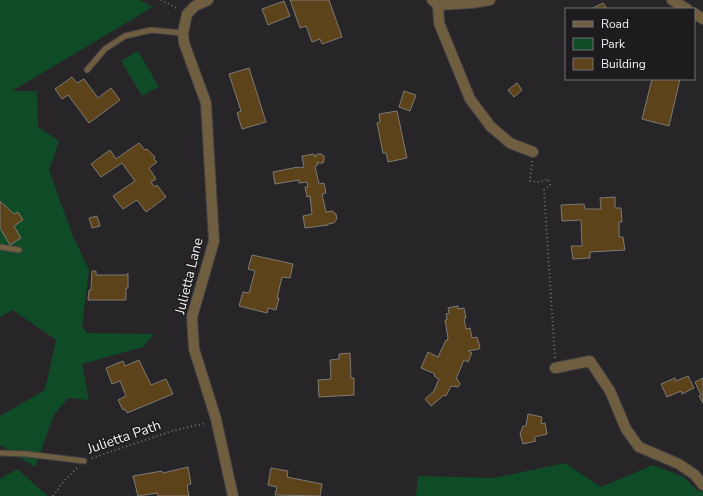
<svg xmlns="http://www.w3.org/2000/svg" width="703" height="496" font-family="'Nunito Sans',sans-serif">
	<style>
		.green { fill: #0f4b27 }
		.building { fill: #5c431a; stroke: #7d7a75 }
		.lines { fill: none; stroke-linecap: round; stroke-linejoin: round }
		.lane-casing { stroke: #444144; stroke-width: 7 }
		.street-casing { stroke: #444144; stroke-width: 12 }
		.path { stroke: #716e71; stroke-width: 2; stroke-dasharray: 1 3; stroke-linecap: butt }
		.lane { stroke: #6f5e40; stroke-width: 5 }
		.street { stroke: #6f5e40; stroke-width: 10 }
		.labels { text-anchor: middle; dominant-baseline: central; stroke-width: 3; stroke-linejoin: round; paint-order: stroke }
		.street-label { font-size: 14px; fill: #f1eff1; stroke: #1e1b1e }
	</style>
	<rect width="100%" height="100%" fill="#282528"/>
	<!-- green -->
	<g class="green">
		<polygon points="0,0 140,0 153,7 12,91 37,91 38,127 59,141 49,170 72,234 89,270 82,327 87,333 154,334 143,347 82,364 89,400 68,398 54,415 35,467 0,445 0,416 45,390 56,340 13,310 0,317"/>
		<polygon points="138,51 159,87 142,96 121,61"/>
		<polygon points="565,463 601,487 653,465 684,477 697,490 703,492 703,496 416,496 418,476 494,478"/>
		<polygon points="17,469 48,496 0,496 0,479"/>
	</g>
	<!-- building -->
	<g class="building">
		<polygon points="290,0 329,0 342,37 322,44 320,39 312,42 306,26 300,28"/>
		<polygon points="284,1 290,16 268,25 262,9"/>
		<polygon points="603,3 607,9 591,9"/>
		<polygon points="249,68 266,122 242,129 237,113 241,111 229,74"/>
		<polygon points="72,77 77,83 84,79 98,98 111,88 120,100 89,123 68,95 62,99 55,89"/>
		<polygon points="652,79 680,79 669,126 642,119"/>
		<polygon points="517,83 522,90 514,97 508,90"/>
		<polygon points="404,91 416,95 410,111 399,107"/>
		<polygon points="397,111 407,158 388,162 386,153 383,153 377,123 380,122 379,114"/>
		<polygon points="139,143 145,150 147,149 155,157 154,159 157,162 149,168 156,179 151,182 155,187 157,185 166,197 146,212 137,200 123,209 113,196 135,181 122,163 101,177 91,164 110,150 116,159"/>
		<polygon points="314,154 315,157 317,154 321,154 324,156 324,160 323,163 319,163 317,162 318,165 315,166 319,184 324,183 326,193 322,194 326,212 332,211 336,214 337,219 334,223 328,224 328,225 305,228 303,216 312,214 310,196 307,197 305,187 308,187 307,182 299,183 299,180 275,184 273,172 298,167 299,168 304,167 302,156"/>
		<polygon points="615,197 615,208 621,208 622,222 619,222 619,237 623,237 625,250 590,252 590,258 573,259 571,246 582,246 581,220 562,221 561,205 584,204 585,209 601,209 600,198"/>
		<polygon points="0,201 14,214 18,212 23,220 14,226 21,238 10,245 0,228"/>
		<polygon points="97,216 100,226 92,228 89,218"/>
		<polygon points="252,255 293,264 290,278 282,277 277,298 279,298 276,310 268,308 267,313 239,306 243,292 249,293 255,271 248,269"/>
		<polygon points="92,271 96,271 96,275 126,275 128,273 128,288 126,288 126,300 88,300 89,290 91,290"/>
		<polygon points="458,306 458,309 464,308 466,318 464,318 466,329 470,328 472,338 477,337 480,347 479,349 468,351 472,353 468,362 464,360 456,379 458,380 460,384 458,387 451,386 446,396 444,395 431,406 425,399 434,391 439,379 434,376 435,374 421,368 428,352 438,357 446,340 447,341 448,338 445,320 447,320 446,314 449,313 448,308"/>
		<polygon points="350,353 351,378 354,378 354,395 319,397 318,380 331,379 330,360 339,359 339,354"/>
		<polygon points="139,360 151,385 166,379 173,394 127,413 125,409 123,410 118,400 126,396 120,381 112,384 106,368 123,361 125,366"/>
		<polygon points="688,376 694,388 682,394 681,391 667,397 661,384 675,378 676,381"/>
		<polygon points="703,378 703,403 699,396 701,395 695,382"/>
		<polygon points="528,414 542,417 541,424 545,423 547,434 534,437 536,441 523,444 520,434 523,426 526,426"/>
		<polygon points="188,467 191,484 187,485 189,496 158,496 157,493 138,496 133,476 162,471 163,473"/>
		<polygon points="271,468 288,471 287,477 322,484 320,496 275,495 277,487 268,485"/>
	</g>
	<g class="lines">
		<defs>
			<g id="lane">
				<polyline points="87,70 105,49 125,36 151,30 183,33"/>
				<polyline points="0,247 19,250"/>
				<polyline points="0,453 27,454 84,461"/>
			</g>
			<g id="street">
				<polyline points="208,0 195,6 187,14 183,33 184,43 206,103 214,241 192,317 194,349 216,419 233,496"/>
				<polyline points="432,0 438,5 472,3 490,0"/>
				<polyline points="672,0 687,9"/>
				<polyline points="438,5 439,23 470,99 491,127 496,131 510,143 533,152"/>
				<polyline points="694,13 703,19"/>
				<polyline points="555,368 590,361 610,391 626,429 639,447 679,464 695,475 703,485"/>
			</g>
		</defs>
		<!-- lane casing -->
		<use href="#lane" class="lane-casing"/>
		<!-- street casing -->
		<use href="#street" class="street-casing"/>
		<!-- path -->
		<g class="path">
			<polyline points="161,0 178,9"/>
			<polyline points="532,161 530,181 539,182 548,179 550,185 544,190 555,358"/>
			<polyline points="92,458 172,431 206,423"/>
			<polyline points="53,496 64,481 77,468"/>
		</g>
		<!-- lane -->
		<use href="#lane" class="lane"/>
		<!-- street -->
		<use href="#street" class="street"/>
	</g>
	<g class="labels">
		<!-- street labels -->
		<g class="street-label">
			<text transform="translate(189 276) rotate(-76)">Julietta Lane</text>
			<text transform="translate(124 437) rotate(-19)">Julietta Path</text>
		</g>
	</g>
	<!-- legend -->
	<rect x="565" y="8" width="130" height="72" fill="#1e1b1e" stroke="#727072"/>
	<rect x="573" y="21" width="20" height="6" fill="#6f5e40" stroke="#727072"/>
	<text x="601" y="28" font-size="12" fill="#f1eff1">Road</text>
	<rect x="573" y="38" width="20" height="12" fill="#0f4b27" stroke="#727072"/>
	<text x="601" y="48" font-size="12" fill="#f1eff1">Park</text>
	<rect x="573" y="58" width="20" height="12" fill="#5c431a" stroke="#727072"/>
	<text x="601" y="68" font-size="12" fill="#f1eff1">Building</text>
</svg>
